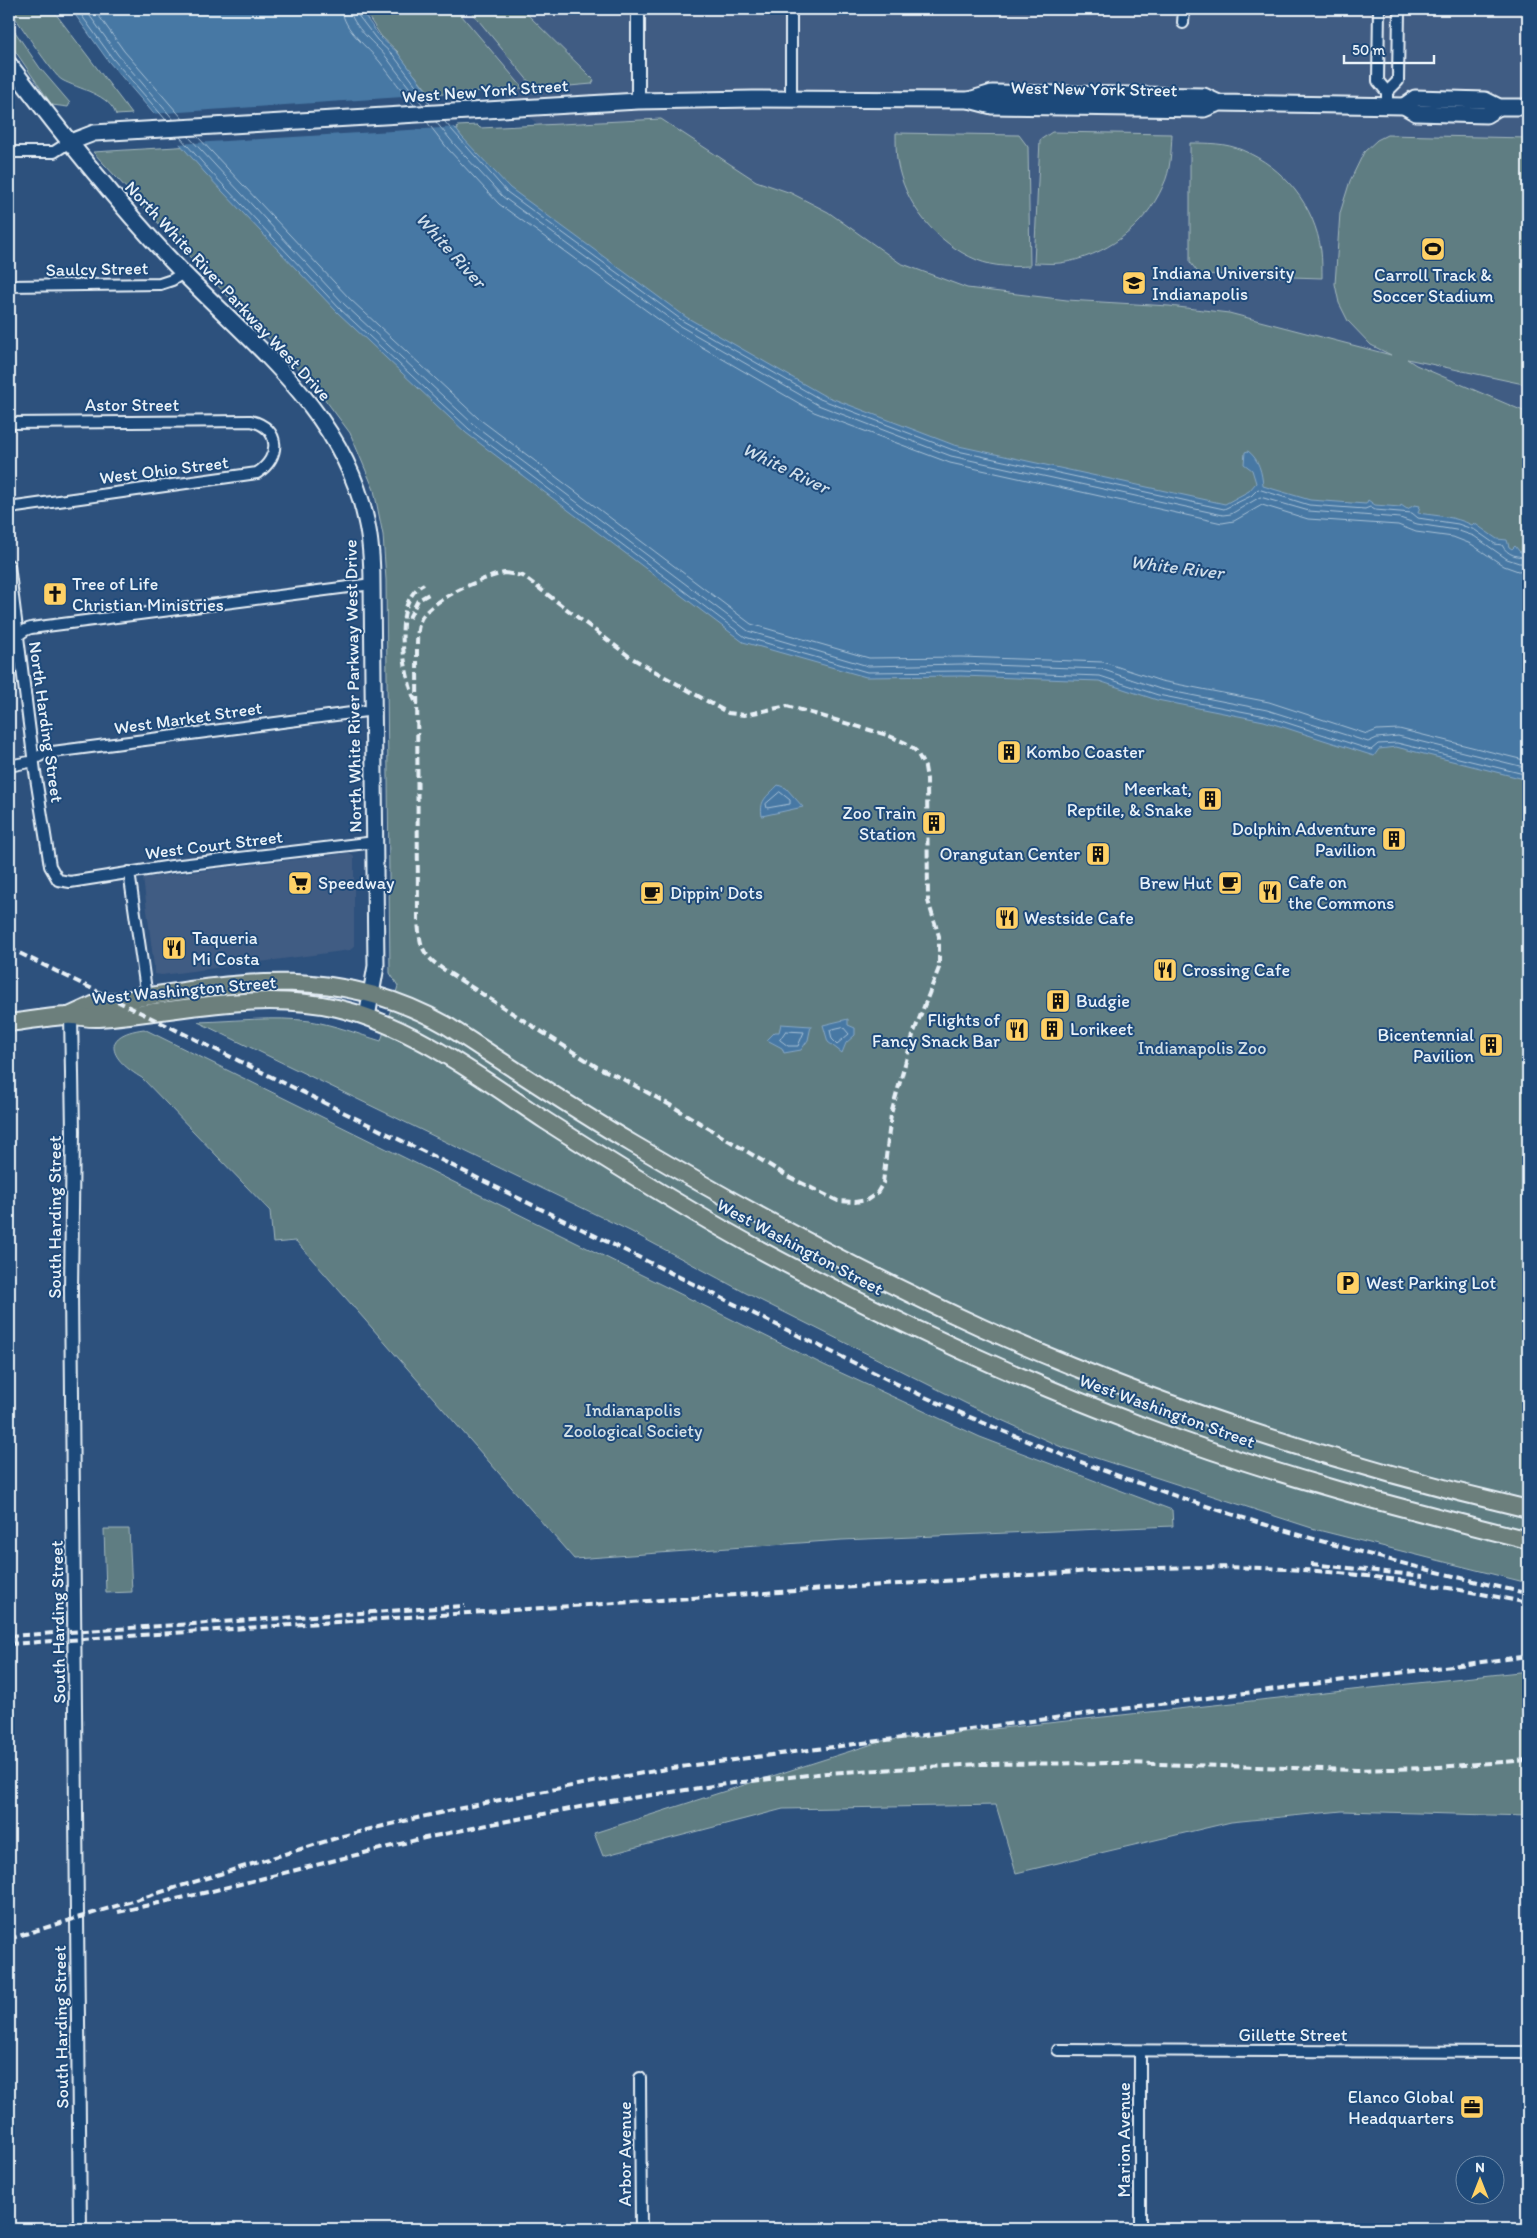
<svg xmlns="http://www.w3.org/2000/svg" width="1537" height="2238" font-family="Itim,sans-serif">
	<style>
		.built { fill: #415c83 }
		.green { fill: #5e7d82; stroke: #a3b7bd }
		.water { fill: #4778a4; stroke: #87a8c6 }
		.pier { fill: #2d517d }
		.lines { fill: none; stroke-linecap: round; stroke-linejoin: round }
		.shore { stroke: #a8c1d6; stroke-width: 1 }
		.minor-casing { stroke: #e8f1f8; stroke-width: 14 }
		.tertiary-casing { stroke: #e8f1f8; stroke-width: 16 }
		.secondary-casing { stroke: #e8f1f8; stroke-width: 19 }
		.primary-casing { stroke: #e8f1f8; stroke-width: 20 }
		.minor { stroke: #1f4a7a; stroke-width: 10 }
		.tertiary { stroke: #1f4a7a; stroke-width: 12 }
		.secondary { stroke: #1f4a7a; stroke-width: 15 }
		.primary { stroke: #6c7f7c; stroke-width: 16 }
		.rail { stroke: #e8f1f8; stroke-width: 4; stroke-dasharray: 8 4; stroke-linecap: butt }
		.labels { text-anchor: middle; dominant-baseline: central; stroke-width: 4; stroke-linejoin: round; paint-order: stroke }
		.street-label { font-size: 18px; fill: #e8f1f8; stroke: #1f4a7a }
		.poi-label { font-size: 18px; fill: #e8f1f8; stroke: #1f4a7a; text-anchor: start }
		.park-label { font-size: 18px; fill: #d3e0e6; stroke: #1f4a7a }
		.water-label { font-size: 19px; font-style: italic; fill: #d0dfeb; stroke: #1f4a7a }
	</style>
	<rect width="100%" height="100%" fill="#2d517d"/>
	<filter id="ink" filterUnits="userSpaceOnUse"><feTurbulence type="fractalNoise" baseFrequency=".02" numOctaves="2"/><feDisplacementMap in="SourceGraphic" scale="10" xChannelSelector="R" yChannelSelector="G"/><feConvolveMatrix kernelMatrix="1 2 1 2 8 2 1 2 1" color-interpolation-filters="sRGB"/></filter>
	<g filter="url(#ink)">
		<!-- built -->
		<g class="built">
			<polygon points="415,9 1528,9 1528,539 698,267 426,25"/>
			<polygon points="350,853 354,857 354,947 350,950 162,975 155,974 143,878"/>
		</g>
		<!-- green -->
		<g class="green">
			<path d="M9,9H52L132,114L116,115C110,94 78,89 62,80C53,75 18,21 9,9Z"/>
			<polygon points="363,9 456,9 523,88 431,95 400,57 398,52 381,36"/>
			<polygon points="469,9 522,9 594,80 592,84 535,89"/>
			<polygon points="9,23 40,68 70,103 68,107 52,105 9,42"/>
			<path d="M661,119L756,181L791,193L828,212L900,263L967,288L1067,300L1169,306L1229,313L1391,355L1371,345L1348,321L1339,303L1335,284L1340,213L1350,181L1364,152L1377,140L1387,135L1528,138V385L1407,359L1416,365L1528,413V1583L1318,1530L1059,1446L977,1409L744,1292L630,1231L198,1022C235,1021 274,1016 310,1021C335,1025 358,1034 381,1041L398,986L390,973L386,580L383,535L374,490L350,433L315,386L185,252L93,152L458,130L457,126L477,125L480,128Z"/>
			<path d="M1052,132L1172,134C1171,151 1171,170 1163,186C1145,227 1105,257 1060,263C1052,264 1042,263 1034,263L1040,140Z"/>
			<path d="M896,133L1019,135L1028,147L1030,266C1013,267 994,267 977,260C936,243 904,204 897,160C896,151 896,142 896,133Z"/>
			<path d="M1190,143C1207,143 1226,143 1242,150C1284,167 1315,206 1321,251C1322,260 1322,269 1322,278L1199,274L1190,262Z"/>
			<path d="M144,1029L824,1365L980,1437L1172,1510L1173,1526L842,1540L574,1559L296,1241L273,1243L270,1211L142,1078C111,1060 98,1035 144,1029Z"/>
			<polygon points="104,1529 129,1529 132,1592 106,1593"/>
			<polygon points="1528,1671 1528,1816 1342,1811 1231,1822 1016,1873 996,1805 783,1809 603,1856 594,1833 882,1741"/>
		</g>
		<!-- water -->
		<g class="water">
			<path d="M71,9H360L380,37L397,52L462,137L510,188L686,317L823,395L954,445L1225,504L1249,491L1256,483L1252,470L1244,464L1245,452L1248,451C1259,459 1262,473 1263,486L1310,500L1366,504L1368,500L1375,505L1400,507L1401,505L1407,509L1415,505L1420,506L1418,513C1437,516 1454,516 1472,525L1474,523L1497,539L1507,540L1509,547L1512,549L1515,546L1520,552L1528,551V780L1396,747L1379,749L1374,756L1264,721L1157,700L1099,681L961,676L866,677L743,642L466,433L337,312L205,173L109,62Z"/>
			<path d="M778,785L786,788L803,807L762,816C759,799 768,796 778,785Z"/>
			<polygon points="848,1019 848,1025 855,1028 855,1035 846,1043 842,1053 828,1042 823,1025"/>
			<polygon points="781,1024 811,1026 808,1040 801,1050 784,1053 782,1048 767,1040 775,1032 779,1032"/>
		</g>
		<!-- pier -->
		<polygon class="pier" points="432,95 458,127 177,144 150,114"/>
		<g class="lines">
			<!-- shore -->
			<g class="shore">
				<polyline points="77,9 113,59 166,120"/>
				<polyline points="85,9 118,55 174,120"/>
				<polyline points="94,9 124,51 183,119"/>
				<path d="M342,9C343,30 368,47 380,62C391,76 402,91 414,105"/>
				<path d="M350,9C351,26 377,45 387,58C398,74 411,89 423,105"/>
				<polyline points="356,9 357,14 377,40 393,55 430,104"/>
				<path d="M444,121L507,192L683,321L820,399L953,450L1224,509L1251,496L1258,489L1309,505L1365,509L1370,507L1375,510L1412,513L1418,518L1458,524L1475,530L1495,544L1502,545C1507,555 1518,558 1528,556"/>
				<polyline points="427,122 448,149 499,204 676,332 814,412 950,463 1222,523 1234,521 1262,505 1308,519 1398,525 1416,532 1453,537 1471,544 1504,566 1518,571 1528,570"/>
				<polyline points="436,122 454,144 503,197 680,326 818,405 951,456 1223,515 1231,514 1260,497 1309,511 1400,518 1417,524 1456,530 1474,536 1507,559 1519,563 1528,563"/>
				<polyline points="188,136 344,304 473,424 748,631 868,666 961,664 1101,669 1160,689 1267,710 1368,742 1377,738 1398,736 1528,768"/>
				<polyline points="197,136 350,299 478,418 751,624 869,658 961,657 1103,662 1161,681 1269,702 1367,734 1377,730 1399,729 1528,761"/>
				<polyline points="180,137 209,170 340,309 469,429 745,637 867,672 961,671 1100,676 1158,695 1266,716 1371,750 1378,744 1397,743 1528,775"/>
				<polygon points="780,792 790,800 790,804 767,808 766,804"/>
				<polygon points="843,1027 849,1034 837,1044 832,1039 830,1030"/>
				<polygon points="786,1031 804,1032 798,1046 788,1046 780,1040"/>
			</g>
			<defs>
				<g id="minor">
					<polyline points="791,9 791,99"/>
					<polyline points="1379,9 1378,81 1387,92 1387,106"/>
					<polyline points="1183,23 1184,9"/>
					<polyline points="1387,92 1398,81 1399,9"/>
					<polyline points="9,152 54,152 68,143"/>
					<polyline points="9,286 160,284 172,280 183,273"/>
					<path d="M9,423L251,421C281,428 281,458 257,473L9,508"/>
					<polyline points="9,565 35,772 50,866 58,880 70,882 172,866 375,842"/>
					<path d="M9,641C18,638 21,630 31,628L372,584"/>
					<polyline points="9,766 29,762 45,753 374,710"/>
					<polyline points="129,872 147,997"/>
					<polyline points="1058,2050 1528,2052"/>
					<polyline points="1140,2051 1140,2229"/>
					<polyline points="640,2078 641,2229"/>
				</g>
				<g id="tertiary">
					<polyline points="638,101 638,9"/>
					<polyline points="71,1015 73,1131 71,1290 80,2229"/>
				</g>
				<g id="secondary">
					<path d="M9,64C59,130 110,195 167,256C242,337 342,406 366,520C371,541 372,562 372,584L376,966L367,1017"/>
					<polyline points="969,100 992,93 1204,96 1219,103 1404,106 1416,113 1486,115 1499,107"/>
					<polyline points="1404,106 1415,98 1485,100 1499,107 1528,107"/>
					<polyline points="68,143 94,133 638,101 753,99 969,100 992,106 1204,109 1219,103"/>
				</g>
				<g id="primary">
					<path d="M71,1015L93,1005C219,986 328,958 446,1025C508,1065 570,1107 633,1144C747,1211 864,1274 983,1328C1159,1407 1341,1465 1528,1509"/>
					<path d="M9,1023C28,1021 47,1017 66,1016C77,1015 87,1019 99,1018C178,1012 257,990 337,1008C414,1026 481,1078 546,1121C618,1167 690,1212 766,1253C889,1319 1017,1379 1148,1428C1272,1475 1400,1508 1528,1540"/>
				</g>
			</defs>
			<!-- minor casing -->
			<use href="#minor" class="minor-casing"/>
			<!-- tertiary casing -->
			<use href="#tertiary" class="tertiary-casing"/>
			<!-- secondary casing -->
			<use href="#secondary" class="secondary-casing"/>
			<!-- primary casing -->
			<use href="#primary" class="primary-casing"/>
			<!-- minor -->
			<use href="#minor" class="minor"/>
			<!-- tertiary -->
			<use href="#tertiary" class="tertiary"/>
			<!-- secondary -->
			<use href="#secondary" class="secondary"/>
			<!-- primary -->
			<use href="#primary" class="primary"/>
			<!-- rail -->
			<g class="rail">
				<path d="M505,573L523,576L630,657L728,713L744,715L787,706L887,735L906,743L916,751L925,767L927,779L928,901L939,936V968L914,1032L891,1114L883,1183L877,1193L867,1200L855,1202L838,1201L789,1177L672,1106L619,1077L597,1067L446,971C422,955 420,948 418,920L417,650C417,639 417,628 421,619C430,600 485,576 505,573Z"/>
				<polyline points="409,618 418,600 429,594"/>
				<path d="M415,701C404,673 390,601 424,584"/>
				<path d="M9,948L895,1383C1095,1478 1306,1543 1521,1592"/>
				<polyline points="1311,1564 1423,1576"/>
				<polyline points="9,1636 465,1606"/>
				<path d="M9,1644L1121,1569C1182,1567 1242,1566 1303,1570C1379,1575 1454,1588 1528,1603"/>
				<polyline points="118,1912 208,1892 420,1839 497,1823 611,1801 733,1783 827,1773 980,1764 1123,1763 1356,1770 1426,1768 1528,1760"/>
				<path d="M9,1939L343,1836C452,1808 561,1787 672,1768L1528,1656"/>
			</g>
		</g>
	</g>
	<!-- icons -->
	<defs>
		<symbol id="stadium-square" viewBox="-11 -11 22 22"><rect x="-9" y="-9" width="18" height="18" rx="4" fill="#ffd166" stroke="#1f4a7a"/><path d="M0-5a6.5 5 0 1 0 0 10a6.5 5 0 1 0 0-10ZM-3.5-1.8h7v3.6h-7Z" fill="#111"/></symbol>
		<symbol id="university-square" viewBox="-11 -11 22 22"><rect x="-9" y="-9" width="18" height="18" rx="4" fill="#ffd166" stroke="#1f4a7a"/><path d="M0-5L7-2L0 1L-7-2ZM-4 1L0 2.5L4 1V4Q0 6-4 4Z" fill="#111"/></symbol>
		<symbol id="church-square" viewBox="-11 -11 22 22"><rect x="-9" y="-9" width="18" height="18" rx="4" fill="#ffd166" stroke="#1f4a7a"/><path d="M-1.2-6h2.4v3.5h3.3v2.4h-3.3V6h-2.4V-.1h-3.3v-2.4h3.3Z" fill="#111"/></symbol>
		<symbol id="building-square" viewBox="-11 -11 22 22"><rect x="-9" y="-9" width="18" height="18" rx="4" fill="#ffd166" stroke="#1f4a7a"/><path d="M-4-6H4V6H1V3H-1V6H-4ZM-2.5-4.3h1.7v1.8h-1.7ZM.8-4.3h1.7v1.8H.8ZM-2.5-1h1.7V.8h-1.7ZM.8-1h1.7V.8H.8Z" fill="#111"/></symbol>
		<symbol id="supermarket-square" viewBox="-11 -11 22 22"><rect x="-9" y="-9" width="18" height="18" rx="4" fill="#ffd166" stroke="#1f4a7a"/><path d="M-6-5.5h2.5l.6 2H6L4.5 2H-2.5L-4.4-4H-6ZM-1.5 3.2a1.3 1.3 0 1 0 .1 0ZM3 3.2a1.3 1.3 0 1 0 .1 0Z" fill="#111"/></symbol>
		<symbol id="cafe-square" viewBox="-11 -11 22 22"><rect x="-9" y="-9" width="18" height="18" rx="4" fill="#ffd166" stroke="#1f4a7a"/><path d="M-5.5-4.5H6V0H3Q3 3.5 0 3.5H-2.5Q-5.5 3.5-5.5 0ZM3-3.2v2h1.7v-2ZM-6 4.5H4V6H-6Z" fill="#111"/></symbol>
		<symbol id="restaurant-square" viewBox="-11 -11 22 22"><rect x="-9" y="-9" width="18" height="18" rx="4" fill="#ffd166" stroke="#1f4a7a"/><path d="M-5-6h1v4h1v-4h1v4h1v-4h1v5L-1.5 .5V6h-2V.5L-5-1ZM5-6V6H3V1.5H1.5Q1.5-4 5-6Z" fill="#111"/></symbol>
		<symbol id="parking-square" viewBox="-11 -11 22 22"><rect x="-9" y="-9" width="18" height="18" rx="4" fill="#ffd166" stroke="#1f4a7a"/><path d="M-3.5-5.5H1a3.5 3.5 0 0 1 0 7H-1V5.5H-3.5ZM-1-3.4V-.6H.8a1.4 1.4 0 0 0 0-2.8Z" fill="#111"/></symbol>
		<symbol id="office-square" viewBox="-11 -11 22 22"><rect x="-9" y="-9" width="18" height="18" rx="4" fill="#ffd166" stroke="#1f4a7a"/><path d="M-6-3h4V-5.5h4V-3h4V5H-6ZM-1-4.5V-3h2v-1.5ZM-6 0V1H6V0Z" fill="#111"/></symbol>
	</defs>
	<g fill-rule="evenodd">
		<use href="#stadium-square" x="1419" y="235" width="28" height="28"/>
		<use href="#university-square" x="1120" y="269" width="28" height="28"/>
		<use href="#church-square" x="41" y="580" width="28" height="28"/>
		<use href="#building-square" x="995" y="738" width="28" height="28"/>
		<use href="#building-square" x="1196" y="785" width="28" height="28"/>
		<use href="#building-square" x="920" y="809" width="28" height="28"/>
		<use href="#building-square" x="1380" y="825" width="28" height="28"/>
		<use href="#building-square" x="1084" y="840" width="28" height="28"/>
		<use href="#supermarket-square" x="286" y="869" width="28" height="28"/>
		<use href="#cafe-square" x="1216" y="869" width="28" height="28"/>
		<use href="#restaurant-square" x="1256" y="878" width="28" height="28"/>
		<use href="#cafe-square" x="638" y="879" width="28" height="28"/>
		<use href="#restaurant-square" x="993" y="904" width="28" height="28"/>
		<use href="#restaurant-square" x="160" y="934" width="28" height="28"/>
		<use href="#restaurant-square" x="1151" y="956" width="28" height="28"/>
		<use href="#building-square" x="1044" y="987" width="28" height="28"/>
		<use href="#building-square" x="1038" y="1015" width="28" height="28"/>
		<use href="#restaurant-square" x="1003" y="1016" width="28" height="28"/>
		<use href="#building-square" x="1477" y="1031" width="28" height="28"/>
		<use href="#parking-square" x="1334" y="1269" width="28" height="28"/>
		<use href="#office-square" x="1458" y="2093" width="28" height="28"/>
	</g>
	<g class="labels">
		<!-- street labels -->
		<g class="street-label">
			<text transform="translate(1094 89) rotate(1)">West New York Street</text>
			<text transform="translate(485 91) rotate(-4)">West New York Street</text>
			<text transform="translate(97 269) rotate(-1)">Saulcy Street</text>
			<text transform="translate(228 291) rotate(47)">North White River Parkway West Drive</text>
			<text x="132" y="405">Astor Street</text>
			<text transform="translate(164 470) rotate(-7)">West Ohio Street</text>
			<text transform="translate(353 686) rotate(-91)">North White River Parkway West Drive</text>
			<text transform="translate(188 718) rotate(-8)">West Market Street</text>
			<text transform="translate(46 722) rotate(82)">North Harding Street</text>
			<text transform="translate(214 845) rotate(-7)">West Court Street</text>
			<text transform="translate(184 990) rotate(-5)">West Washington Street</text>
			<text transform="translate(55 1217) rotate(-90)">South Harding Street</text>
			<text transform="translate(800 1247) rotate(28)">West Washington Street</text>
			<text transform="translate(1167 1411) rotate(20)">West Washington Street</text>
			<text transform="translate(58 1622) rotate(-91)">South Harding Street</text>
			<text transform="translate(61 2027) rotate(-91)">South Harding Street</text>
			<text x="1293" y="2035">Gillette Street</text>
			<text transform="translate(1124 2140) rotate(-90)">Marion Avenue</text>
			<text transform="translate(625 2154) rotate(-90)">Arbor Avenue</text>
		</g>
		<!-- poi labels -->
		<g class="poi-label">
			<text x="1152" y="273">Indiana University<tspan x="1152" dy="21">Indianapolis</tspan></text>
			<text x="1433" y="275" text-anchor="middle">Carroll Track &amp;<tspan x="1433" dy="21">Soccer Stadium</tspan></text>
			<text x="72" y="584">Tree of Life<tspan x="72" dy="21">Christian Ministries</tspan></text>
			<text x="1026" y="752">Kombo Coaster</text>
			<text x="1192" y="789" text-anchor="end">Meerkat,<tspan x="1192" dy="21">Reptile, &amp; Snake</tspan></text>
			<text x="916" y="813" text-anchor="end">Zoo Train<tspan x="916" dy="21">Station</tspan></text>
			<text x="1376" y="829" text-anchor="end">Dolphin Adventure<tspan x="1376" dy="21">Pavilion</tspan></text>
			<text x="1080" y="854" text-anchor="end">Orangutan Center</text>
			<text x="1288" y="882">Cafe on<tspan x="1288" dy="21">the Commons</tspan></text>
			<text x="318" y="883">Speedway</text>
			<text x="1212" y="883" text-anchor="end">Brew Hut</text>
			<text x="670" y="893">Dippin' Dots</text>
			<text x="1024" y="918">Westside Cafe</text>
			<text x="192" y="938">Taqueria<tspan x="192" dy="21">Mi Costa</tspan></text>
			<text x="1182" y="970">Crossing Cafe</text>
			<text x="1076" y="1001">Budgie</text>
			<text x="1000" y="1020" text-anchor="end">Flights of<tspan x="1000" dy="21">Fancy Snack Bar</tspan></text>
			<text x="1070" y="1029">Lorikeet</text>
			<text x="1474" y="1035" text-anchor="end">Bicentennial<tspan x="1474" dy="21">Pavilion</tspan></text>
			<text x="1366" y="1283">West Parking Lot</text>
			<text x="1454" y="2097" text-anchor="end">Elanco Global<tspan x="1454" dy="21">Headquarters</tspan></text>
		</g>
		<!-- park labels -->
		<g class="park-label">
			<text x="1202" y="1048">Indianapolis Zoo</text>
			<text x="633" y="1410">Indianapolis<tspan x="633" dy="21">Zoological Society</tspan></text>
		</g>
		<!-- water labels -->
		<g class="water-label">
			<text transform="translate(451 250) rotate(48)">White River</text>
			<text transform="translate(786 468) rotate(26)">White River</text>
			<text transform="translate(1177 567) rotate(7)">White River</text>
		</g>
	</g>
	<!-- margin -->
	<rect width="1537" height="2238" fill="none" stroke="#1f4a7a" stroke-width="30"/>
	<rect x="15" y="15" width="1507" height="2208" fill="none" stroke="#e8f1f8" stroke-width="2" filter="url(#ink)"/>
	<!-- north arrow -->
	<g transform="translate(1480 2180)"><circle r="24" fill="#1f4a7a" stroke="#6f8dac"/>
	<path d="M0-4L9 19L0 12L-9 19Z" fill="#ffd166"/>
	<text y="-8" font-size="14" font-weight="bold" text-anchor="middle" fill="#e8f1f8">N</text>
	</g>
	<!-- scale -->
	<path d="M1344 55v8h90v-8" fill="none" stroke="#e8f1f8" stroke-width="2.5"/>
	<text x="1352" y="55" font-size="15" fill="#e8f1f8" stroke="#1f4a7a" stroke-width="4" paint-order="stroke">50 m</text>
</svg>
